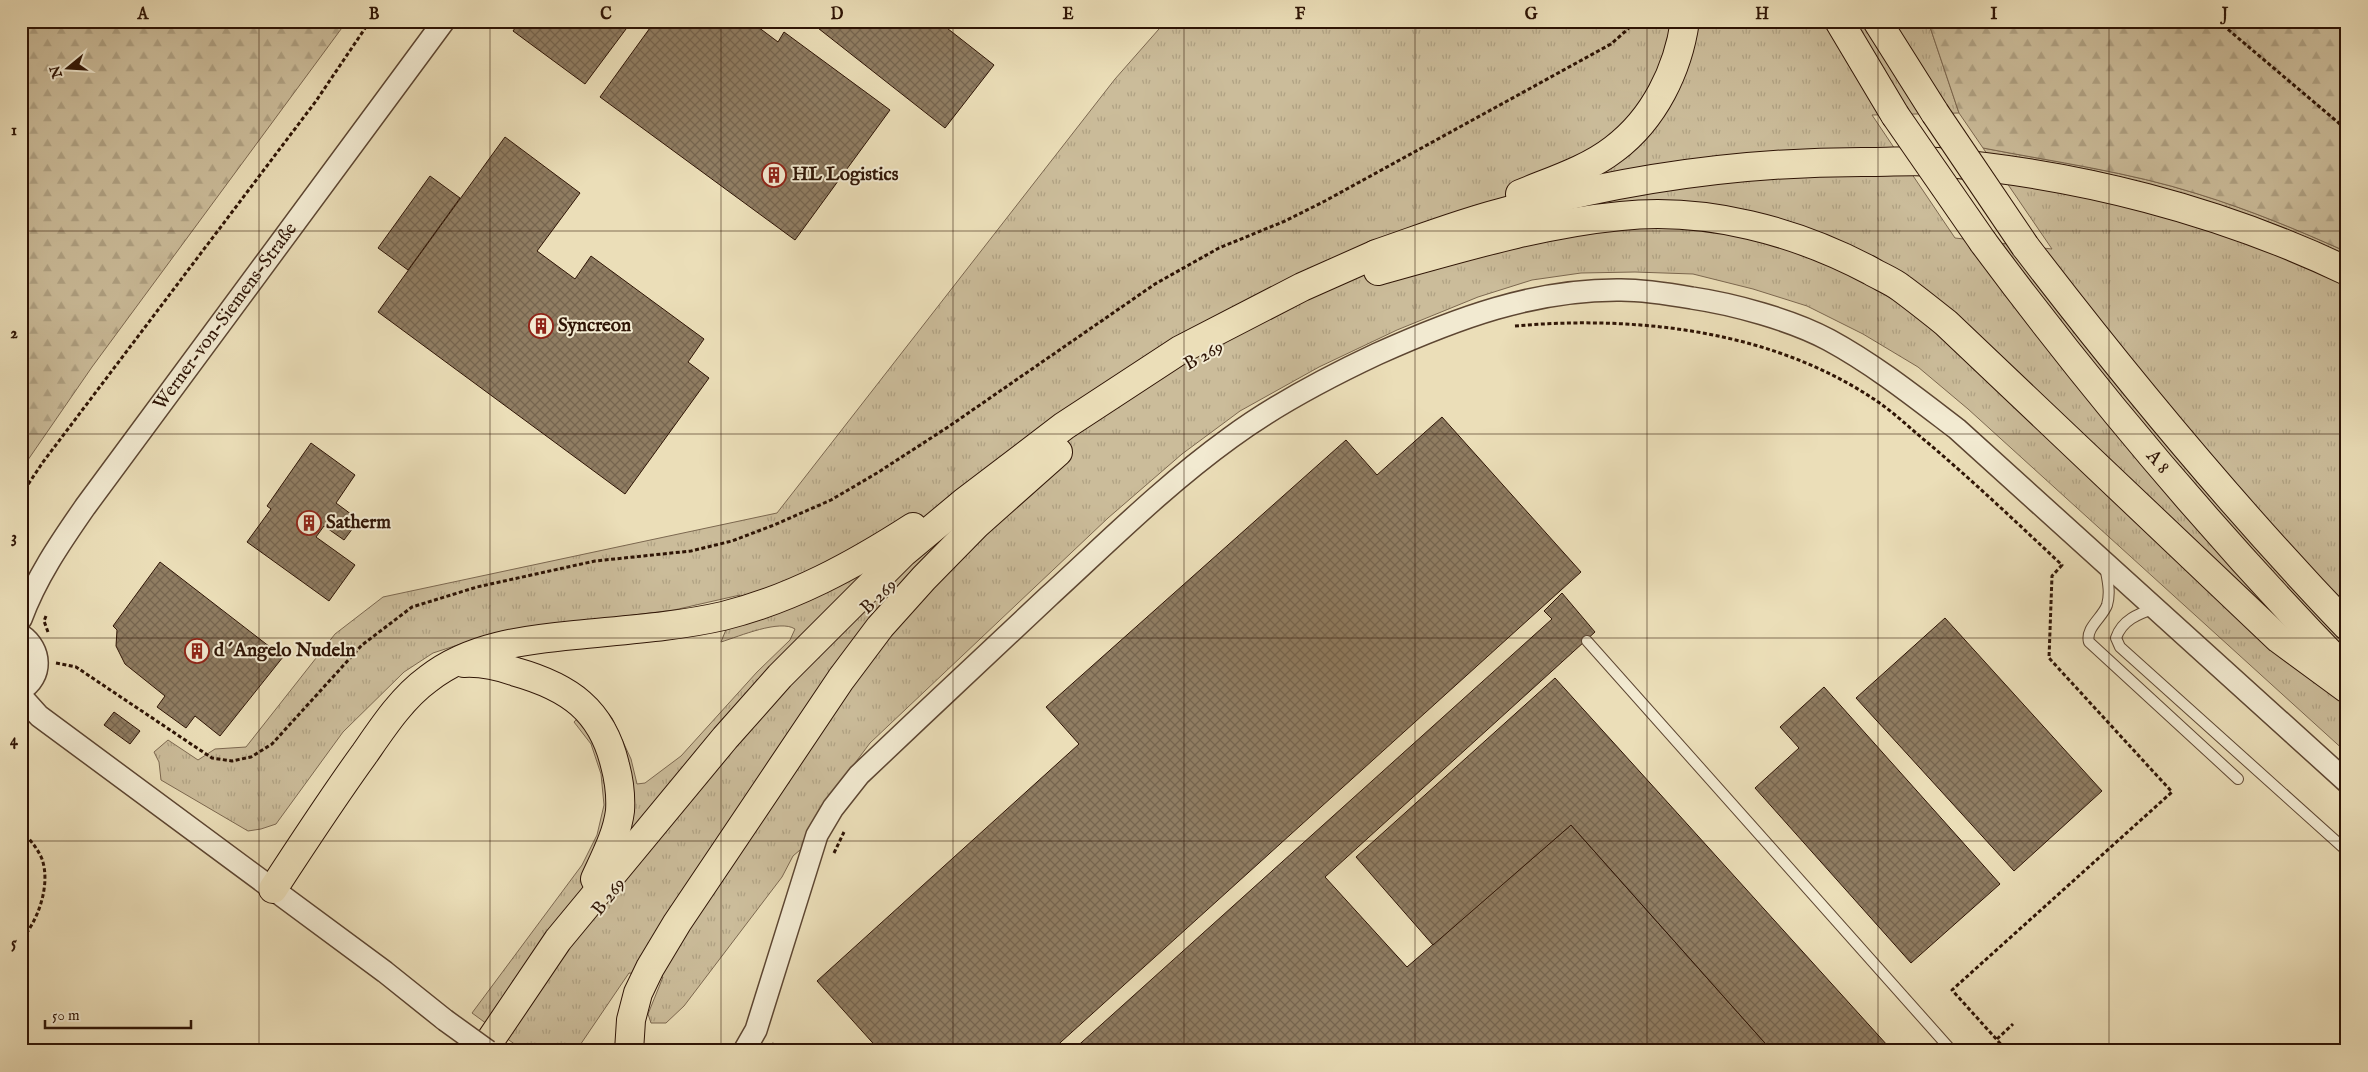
<svg xmlns="http://www.w3.org/2000/svg" width="2368" height="1072" font-family="'IM FELL English',serif">
	<style>
		.grass { fill: url(#grass-tufts); stroke: #7c6850 }
		.forest { fill: url(#forest-firs); stroke: #7c6850 }
		.building { fill: url(#building-cross-hatch); stroke: #2e1405 }
		.lines { fill: none; stroke-linecap: round; stroke-linejoin: round }
		.service-casing { stroke: #5d4632; stroke-width: 12 }
		.minor-casing { stroke: #5d4632; stroke-width: 24 }
		.primary-casing { stroke: #2e1405; stroke-width: 30 }
		.motorway-casing { stroke: #2e1405; stroke-width: 30 }
		.path { stroke: #2e1405; stroke-width: 3; stroke-dasharray: 4 2.5; stroke-linecap: butt }
		.service { stroke: #f2ead1; stroke-width: 10 }
		.minor { stroke: #f2ead1; stroke-width: 21 }
		.primary { stroke: #ebdeb8; stroke-width: 28 }
		.motorway { stroke: #ebdeb8; stroke-width: 28 }
		.minor-bridge-casing { stroke: #5d4632; stroke-width: 24; stroke-linecap: butt }
		.motorway-bridge-casing { stroke: #2e1405; stroke-width: 30; stroke-linecap: butt }
		.minor-bridge { stroke: #f2ead1; stroke-width: 21 }
		.motorway-bridge { stroke: #ebdeb8; stroke-width: 28 }
		.grid { fill: none; stroke: #2e1405; stroke-width: 1; stroke-opacity: 0.55 }
		.labels { text-anchor: middle; dominant-baseline: central; stroke-width: 4; stroke-linejoin: round; paint-order: stroke }
		.poi-label { font-size: 19px; font-weight: bold; fill: #2e1405; stroke: #f2ead1; text-anchor: start }
		.street-label { font-size: 19px; fill: #2e1405; stroke: #f2ead1 }
		.neatline { fill: none; stroke: #2e1405; stroke-width: 2 }
		.grid-label { font-size: 16px; text-anchor: middle; font-weight: bold; fill: #2e1405 }
	</style>
	<defs>
		<pattern id="grass-tufts" width="24" height="20" patternUnits="userSpaceOnUse" patternTransform="scale(1.25)"><rect width="24" height="20" fill="#cbbc9a"/><path d="M3 7l-1-3M5 7V3M7 7l1-3M15 17l-1-3M17 17v-4M19 17l1-3" fill="none" stroke="#afa183"/></pattern>
		<pattern id="forest-firs" width="22" height="20" patternUnits="userSpaceOnUse" patternTransform="scale(1.25)"><rect width="22" height="20" fill="#cbbc9a"/><path d="M5 1l3.5 6h-7zM16 11l3.5 6h-7z" fill="#afa183"/></pattern>
		<pattern id="building-cross-hatch" width="8" height="8" patternUnits="userSpaceOnUse" patternTransform="scale(1.25)"><rect width="8" height="8" fill="#907d62"/><path d="M0 0l8 8M0 8l8-8" fill="none" stroke="#76654f"/></pattern>
	</defs>
	<rect width="100%" height="100%" fill="#ebdeb8"/>
	<filter id="stains"><feTurbulence type="fractalNoise" baseFrequency=".004" numOctaves="4"/><feColorMatrix values="0 0 0 0 .2 0 0 0 0 .09 0 0 0 0 .02 0 0 0 .5 -.17"/></filter>
	<radialGradient id="worn" r=".72"><stop offset=".6" stop-color="#630" stop-opacity="0"/><stop offset="1" stop-color="#630" stop-opacity=".3"/></radialGradient>
	<!-- grass -->
	<path class="grass" d="M1166,21H1928L1959,113L1872,115L1955,238L2052,249L1983,148C2055,162 2129,172 2198,194C2250,210 2298,230 2347,252V753L1968,409L1918,367L1863,334L1807,306L1753,289L1693,274L1635,272L1581,273L1532,280L1478,297L1397,330L1319,367L1240,411L1182,454L1108,518L870,743L843,779L807,844L793,856L782,877L684,1006L666,1023H651L648,1014L663,977L629,973L576,1051H524L472,1013L582,865L597,835L604,805L601,774L591,744L574,722L596,699L612,718L631,759L637,784L645,783L681,756L757,672L790,640L795,629C780,619 740,636 721,642L740,595L674,610L553,625L476,639L433,653L404,672L343,732L276,824L261,829L248,831L161,780L159,762L154,752L168,740L198,760L215,749L246,747L335,634L383,597L777,513L1115,79Z"/>
	<!-- forest -->
	<g class="forest">
		<polygon points="21,21 347,21 92,367 21,470"/>
		<path d="M1928,21H2347V252C2298,230 2250,210 2198,194C2129,172 2055,162 1983,148L1959,113Z"/>
	</g>
	<!-- building -->
	<g class="building">
		<polygon points="520,21 632,21 585,84 513,31"/>
		<polygon points="655,21 750,21 778,42 784,32 890,110 795,240 600,97"/>
		<polygon points="809,21 938,21 994,65 945,128"/>
		<polygon points="505,137 580,193 537,251 575,279 591,256 704,339 688,362 709,378 625,494 378,312"/>
		<polygon points="430,176 460,198 408,270 378,248"/>
		<polygon points="1442,417 1581,572 1051,1051 880,1051 817,981 1079,744 1046,707 1346,440 1377,475"/>
		<polygon points="311,443 355,475 336,503 359,520 344,540 324,526 316,537 355,565 329,601 247,542 271,509 267,506"/>
		<polygon points="160,562 283,657 220,736 195,716 186,728 157,707 165,696 125,664 116,646 117,630 113,626"/>
		<polygon points="1562,593 1595,632 1325,877 1407,967 1571,825 1772,1051 1072,1051 1552,619 1544,611"/>
		<polygon points="1945,618 2102,791 2014,871 1856,698"/>
		<polygon points="1555,678 1888,1046 1883,1051 1772,1051 1571,825 1433,945 1356,857"/>
		<polygon points="1824,687 2000,884 1911,963 1755,788 1799,748 1780,727"/>
		<polygon points="114,712 140,731 130,744 104,725"/>
	</g>
	<g class="lines">
		<defs>
			<g id="service">
				<path d="M2105,566C2107,578 2111,592 2107,605C2103,617 2085,628 2089,642L2238,779"/>
				<path d="M2155,608C2138,614 2122,620 2116,638L2120,647L2347,851"/>
				<polyline points="1587,641 1952,1051"/>
			</g>
			<g id="minor">
				<path id="s1" d="M21,619C36,578 60,543 85,507L444,21"/>
				<path d="M21,635C42,649 43,677 21,690"/>
				<polyline points="21,696 39,716 385,972 445,1020"/>
				<path d="M744,1051L756,1030L817,835L833,808L859,775C922,715 985,656 1049,596C1108,542 1165,485 1230,438C1276,404 1326,378 1377,354C1455,319 1534,289 1621,290C1644,290 1669,294 1692,298C1733,304 1792,320 1829,340C1875,365 1915,397 1957,429L2347,782"/>
			</g>
			<g id="primary">
				<path d="M464,663C482,662 499,666 516,672C569,687 602,710 615,765C619,780 621,796 620,811C617,835 605,857 595,879"/>
				<path d="M273,889C303,843 333,797 365,753C383,727 402,698 428,679C470,646 524,640 575,635C624,630 675,627 723,616C792,599 854,565 913,527"/>
				<polyline points="483,1051 558,940 725,738 780,676 903,553 963,503 1064,426 1180,350 1302,287 1374,255"/>
				<polyline points="629,1051 631,1020 638,993 650,968 677,923 841,679 880,627 924,578 977,524 1058,452"/>
			</g>
			<g id="motorway">
				<polyline points="1839,21 1895,115"/>
				<polyline points="1877,21 1935,113"/>
				<path d="M1520,194C1551,181 1587,170 1614,149C1654,119 1678,70 1685,21"/>
				<path id="s2" d="M1983,242C2095,393 2216,536 2347,671"/>
				<path d="M2025,246C2126,378 2232,506 2347,626"/>
				<path d="M1376,254C1417,240 1458,224 1500,213C1620,179 1747,161 1872,162C1893,162 1915,160 1937,162C2078,174 2219,210 2347,271"/>
				<path d="M1378,271C1458,249 1538,224 1621,216C1706,207 1796,231 1871,271C1881,277 1892,281 1901,288C1916,299 1931,311 1946,323L2279,639L2347,689"/>
			</g>
		</defs>
		<!-- service casing -->
		<use href="#service" class="service-casing"/>
		<!-- minor casing -->
		<use href="#minor" class="minor-casing"/>
		<!-- primary casing -->
		<use href="#primary" class="primary-casing"/>
		<!-- motorway casing -->
		<use href="#motorway" class="motorway-casing"/>
		<!-- path -->
		<g class="path">
			<polyline points="2218,21 2347,130"/>
			<path d="M1515,326C1639,315 1777,331 1881,404C1895,414 1909,427 1922,438C1970,478 2016,522 2062,565L2052,576L2049,658L2172,792L1952,990L2007,1051"/>
			<polyline points="21,495 43,462 316,101 370,21"/>
			<polyline points="46,616 44,621 48,632"/>
			<polyline points="56,663 76,667 212,758 232,761 251,757 272,744 362,645 412,607 477,587 595,561 691,551 732,541 774,525 831,500 877,473 948,427 1155,284 1219,248 1285,221 1325,201 1611,44 1628,29 1633,21"/>
			<path d="M21,830C29,839 37,847 42,859C51,885 38,921 21,940"/>
			<polyline points="834,853 844,832"/>
			<polyline points="1997,1039 2013,1024"/>
			<polyline points="771,1051 774,1043"/>
		</g>
		<!-- service -->
		<use href="#service" class="service"/>
		<!-- minor -->
		<use href="#minor" class="minor"/>
		<!-- primary -->
		<use href="#primary" class="primary"/>
		<!-- motorway -->
		<use href="#motorway" class="motorway"/>
		<defs>
			<polyline id="minor-bridge" points="445,1020 488,1051"/>
			<g id="motorway-bridge">
				<polyline points="1935,113 2025,246"/>
				<polyline points="1895,115 1983,242"/>
			</g>
		</defs>
		<!-- minor-bridge casing -->
		<use href="#minor-bridge" class="minor-bridge-casing"/>
		<!-- motorway-bridge casing -->
		<use href="#motorway-bridge" class="motorway-bridge-casing"/>
		<!-- minor-bridge -->
		<use href="#minor-bridge" class="minor-bridge"/>
		<!-- motorway-bridge -->
		<use href="#motorway-bridge" class="motorway-bridge"/>
	</g>
	<!-- grid -->
	<path class="grid" d="M259,21V1051M490,21V1051M721,21V1051M953,21V1051M1184,21V1051M1415,21V1051M1647,21V1051M1878,21V1051M2109,21V1051M21,231H2347M21,434H2347M21,638H2347M21,841H2347"/>
	<!-- icons -->
	<defs>
		<symbol id="building-ring" viewBox="-11 -11 22 22"><circle r="9.5" fill="#f2ead1" stroke="#8f2418" stroke-width="1.5"/><path d="M-4-6H4V6H1V3H-1V6H-4ZM-2.5-4.3h1.7v1.8h-1.7ZM.8-4.3h1.7v1.8H.8ZM-2.5-1h1.7V.8h-1.7ZM.8-1h1.7V.8H.8Z" fill="#8f2418"/></symbol>
	</defs>
	<g fill-rule="evenodd">
		<use href="#building-ring" x="760" y="161" width="28" height="28"/>
		<use href="#building-ring" x="527" y="312" width="28" height="28"/>
		<use href="#building-ring" x="295" y="509" width="28" height="28"/>
		<use href="#building-ring" x="183" y="637" width="28" height="28"/>
	</g>
	<g class="labels">
		<!-- poi labels -->
		<g class="poi-label">
			<text x="792" y="175">HL Logistics</text>
			<text x="558" y="326">Syncreon</text>
			<text x="326" y="523">Satherm</text>
			<text x="214" y="651">d´Angelo Nudeln</text>
		</g>
		<!-- street labels -->
		<g class="street-label">
			<text stroke="none"><textPath href="#s1" startOffset="366">Werner-von-Siemens-Straße</textPath></text>
			<text transform="translate(1204 356) rotate(-29)">B 269</text>
			<text stroke="none"><textPath href="#s2" startOffset="281">A 8</textPath></text>
			<text transform="translate(879 597) rotate(-43)">B 269</text>
			<text transform="translate(609 897) rotate(-51)">B 269</text>
		</g>
	</g>
	<!-- margin -->
	<rect width="2368" height="1072" fill="none" stroke="#ebdeb8" stroke-width="55"/>
	<!-- north arrow -->
	<g transform="translate(68 68) rotate(252)" stroke="#f2ead1" stroke-width="4" paint-order="stroke">
	<path d="M0-4L9 19L0 12L-9 19Z" fill="#2e1405"/>
	<text y="-8" font-size="14" font-weight="bold" text-anchor="middle" fill="#2e1405">N</text>
	</g>
	<!-- scale -->
	<path d="M45 1020v8h146v-8" fill="none" stroke="#2e1405" stroke-width="2.5"/>
	<text x="52" y="1020" font-size="15" fill="#2e1405" stroke="#f2ead1" stroke-width="4" paint-order="stroke">50 m</text>
	<rect x="28" y="28" width="2312" height="1016" class="neatline"/>
	<g class="grid-label">
		<text x="143" y="19">A</text>
		<text x="374" y="19">B</text>
		<text x="606" y="19">C</text>
		<text x="837" y="19">D</text>
		<text x="1068" y="19">E</text>
		<text x="1300" y="19">F</text>
		<text x="1531" y="19">G</text>
		<text x="1762" y="19">H</text>
		<text x="1994" y="19">I</text>
		<text x="2225" y="19">J</text>
		<text x="14" y="135">1</text>
		<text x="14" y="338">2</text>
		<text x="14" y="542">3</text>
		<text x="14" y="745">4</text>
		<text x="14" y="948">5</text>
	</g>
	<rect width="100%" height="100%" filter="url(#stains)"/>
	<rect width="100%" height="100%" fill="url(#worn)"/>
</svg>
